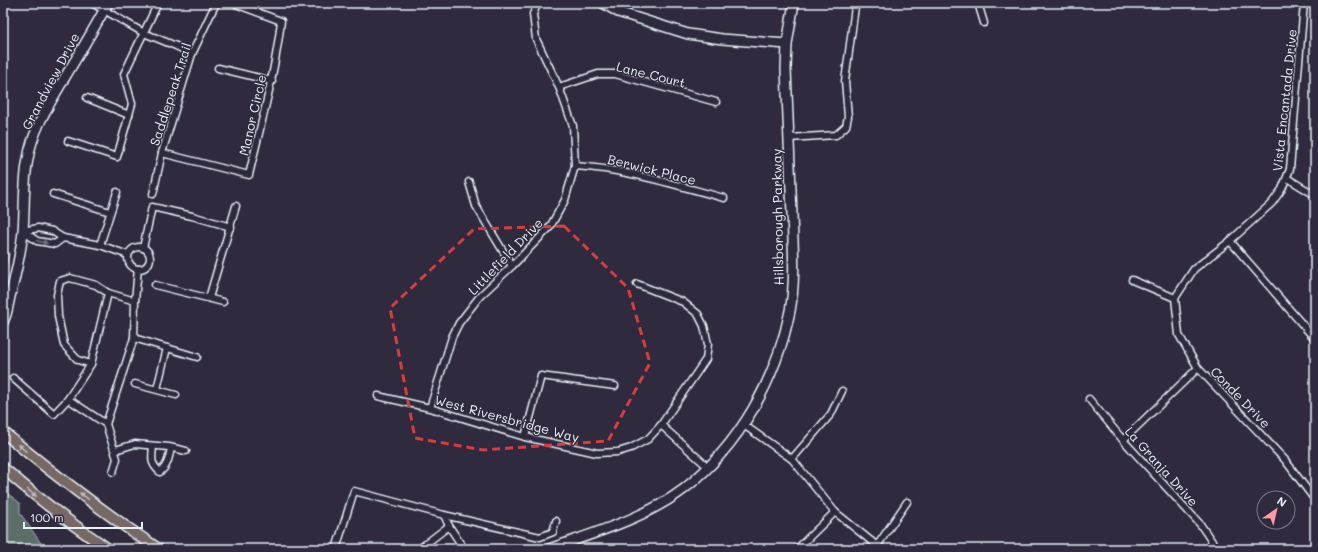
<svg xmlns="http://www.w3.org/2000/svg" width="1318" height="552" font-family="Mali,sans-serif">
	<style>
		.green { fill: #5b6e67; stroke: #a2b0b0 }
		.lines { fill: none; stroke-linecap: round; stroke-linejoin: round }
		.street-casing { stroke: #e8f1f8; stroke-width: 9 }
		.secondary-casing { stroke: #e8f1f8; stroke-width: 12 }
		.primary-casing { stroke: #e8f1f8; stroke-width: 13 }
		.street { stroke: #2f2a3d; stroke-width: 6 }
		.secondary { stroke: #2f2a3d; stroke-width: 9 }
		.primary { stroke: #776864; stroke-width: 10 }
		.oneway { fill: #70707e }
		.oneway2 { fill: #bbbabd }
		.marked { fill: none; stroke: #d83c3d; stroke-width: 3; stroke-dasharray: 8 5; stroke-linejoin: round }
		.labels { text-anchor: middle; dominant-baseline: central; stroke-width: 3; stroke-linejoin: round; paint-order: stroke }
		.street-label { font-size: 13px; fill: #e8f1f8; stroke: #2f2a3d }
	</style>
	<rect width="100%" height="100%" fill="#2f2a3d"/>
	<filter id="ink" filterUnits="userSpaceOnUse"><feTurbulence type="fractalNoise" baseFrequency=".025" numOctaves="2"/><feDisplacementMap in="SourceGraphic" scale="8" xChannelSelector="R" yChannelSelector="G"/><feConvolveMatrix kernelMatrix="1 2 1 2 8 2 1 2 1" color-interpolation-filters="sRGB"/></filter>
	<g filter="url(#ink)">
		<!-- green -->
		<g class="green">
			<polygon points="3,243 9,254 3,280"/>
			<polygon points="3,490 20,503 20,513 45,549 3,549"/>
		</g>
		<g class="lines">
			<defs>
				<g id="street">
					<polyline points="92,3 144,33 176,46 192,54"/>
					<polyline points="978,3 984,23"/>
					<polyline points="618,12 621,3"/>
					<polyline points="218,68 272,81"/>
					<polyline points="559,87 598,74 615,74 716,102"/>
					<polyline points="87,98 129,115"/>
					<polyline points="789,138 836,135 846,126 848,117 845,81 855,7 857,3"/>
					<polyline points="68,141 117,157 132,104 124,74 158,3"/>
					<path d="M162,153L249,175C261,124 275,73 281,21L233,3"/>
					<path d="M575,166C626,169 675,185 724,198"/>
					<polyline points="1287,178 1315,195"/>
					<polyline points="469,182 476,206 512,266"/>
					<polyline points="53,194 110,212"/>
					<polyline points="153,194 162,153 192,54 216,3"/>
					<polyline points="23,231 38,228 52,231 63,238 100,245 128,255"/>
					<polyline points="23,231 37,241 55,244 63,238"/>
					<polyline points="1230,241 1315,339"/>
					<polyline points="100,245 117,192"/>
					<circle cx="139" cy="258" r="11"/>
					<polyline points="143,248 152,207 192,216 231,227"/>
					<polyline points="1132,280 1175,298"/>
					<polyline points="155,285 223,302"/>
					<polyline points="209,298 236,206"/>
					<polyline points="1175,298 1194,269 1230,241 1272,203 1282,189 1290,169 1304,3"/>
					<polyline points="1175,298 1179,335 1198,368 1285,460 1315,500"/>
					<polyline points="134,338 197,357"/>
					<polyline points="91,364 78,360 64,345 58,316 57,295 60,281 70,278 96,285 108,293 135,301"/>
					<polyline points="13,378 54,414 68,399 91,364 108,293"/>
					<polyline points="135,384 176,395"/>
					<polyline points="157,389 167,348"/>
					<polyline points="378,396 430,408 525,437 597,453 618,452 631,448 648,439 661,425 706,359 708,344 704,326 698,314 683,302 637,284"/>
					<polyline points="68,399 106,424"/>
					<polyline points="1089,399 1123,440 1200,524 1217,549"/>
					<polyline points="430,408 452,337 459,323 480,296 512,266 550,227 565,200 575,166 573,126 559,87 536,39 533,14 538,3"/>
					<polyline points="661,425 708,467"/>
					<polyline points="744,425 792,459 835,512 881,549"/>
					<polyline points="525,437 541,376 615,386"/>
					<polyline points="1123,440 1198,368"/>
					<path d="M153,446C152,459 150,463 160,472C168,466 169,457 171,448"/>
					<polyline points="115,450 135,444 169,447 186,451"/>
					<polyline points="792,459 831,414 842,391"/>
					<polyline points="113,472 117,459 106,424 134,338 135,301 138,269"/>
					<polyline points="444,515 449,526 464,549"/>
					<polyline points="877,546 907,502"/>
					<polyline points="336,549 354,491 444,515 540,537 553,532 556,521"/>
					<polyline points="419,549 449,526"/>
					<polyline points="797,549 835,512"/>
				</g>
				<g id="secondary">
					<polyline points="603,3 618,12 688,34 722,39 787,44"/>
					<path d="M3,322C8,313 8,303 11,293C16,273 21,253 23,231C25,207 23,183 28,159C32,132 47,108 61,84C77,57 93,31 108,3"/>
					<path d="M549,549C594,533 646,518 684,489C740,445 776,380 790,311C796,279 793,246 792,214C790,166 788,118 786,69L787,44L794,3"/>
				</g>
				<g id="primary">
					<path d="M3,432C53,474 105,513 158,549"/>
					<path d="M3,468C36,497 71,524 108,549"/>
				</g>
			</defs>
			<!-- street casing -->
			<use href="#street" class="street-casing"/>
			<!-- secondary casing -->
			<use href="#secondary" class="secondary-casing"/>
			<!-- primary casing -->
			<use href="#primary" class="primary-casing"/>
			<!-- street -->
			<use href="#street" class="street"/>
			<!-- secondary -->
			<use href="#secondary" class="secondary"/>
			<!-- primary -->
			<use href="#primary" class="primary"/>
		</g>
		<!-- one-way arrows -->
		<defs><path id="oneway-solid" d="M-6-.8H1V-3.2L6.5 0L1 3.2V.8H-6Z"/></defs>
		<use class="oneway" href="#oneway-solid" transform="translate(42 242) rotate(13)"/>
		<g class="oneway2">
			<use href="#oneway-solid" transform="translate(22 448) rotate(-140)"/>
			<use href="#oneway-solid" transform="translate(32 493) rotate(39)"/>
			<use href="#oneway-solid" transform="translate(84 496) rotate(-144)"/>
		</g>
	</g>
	<!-- marked area -->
	<path class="marked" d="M564,226L628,288L650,363L608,441L483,450L415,438L390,308L474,229Z"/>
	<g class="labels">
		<!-- street labels -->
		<g class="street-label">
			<text transform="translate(651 74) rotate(14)">Lane Court</text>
			<text transform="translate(50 81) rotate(-62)">Grandview Drive</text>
			<text transform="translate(170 94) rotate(-72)">Saddlepeak Trail</text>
			<text transform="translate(1284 100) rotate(-84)">Vista Encantada Drive</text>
			<text transform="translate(252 115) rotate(-77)">Manor Circle</text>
			<text transform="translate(652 169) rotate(14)">Berwick Place</text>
			<text transform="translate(777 217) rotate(-91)">Hillsborough Parkway</text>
			<text transform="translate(505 256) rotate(-46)">Littlefield Drive</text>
			<text transform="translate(1241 397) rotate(46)">Conde Drive</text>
			<text transform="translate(507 418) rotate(15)">West Riversbridge Way</text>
			<text transform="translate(1162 466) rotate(48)">La Granja Drive</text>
		</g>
	</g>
	<!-- margin -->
	<rect width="1318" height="552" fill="none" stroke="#2f2a3d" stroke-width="16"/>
	<rect x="8" y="8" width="1302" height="536" fill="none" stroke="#e8f1f8" stroke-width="1.5" filter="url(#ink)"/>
	<!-- north arrow -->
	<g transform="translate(1276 510) rotate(34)"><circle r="19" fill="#2f2a3d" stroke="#797a88"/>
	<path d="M0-3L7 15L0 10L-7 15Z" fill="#ff9aa2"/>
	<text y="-6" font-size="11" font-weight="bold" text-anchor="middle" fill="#e8f1f8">N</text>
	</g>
	<!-- scale -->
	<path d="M24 522v6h118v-6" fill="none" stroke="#e8f1f8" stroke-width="2"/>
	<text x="30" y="522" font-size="12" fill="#e8f1f8" stroke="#2f2a3d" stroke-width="3" paint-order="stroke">100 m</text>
</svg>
